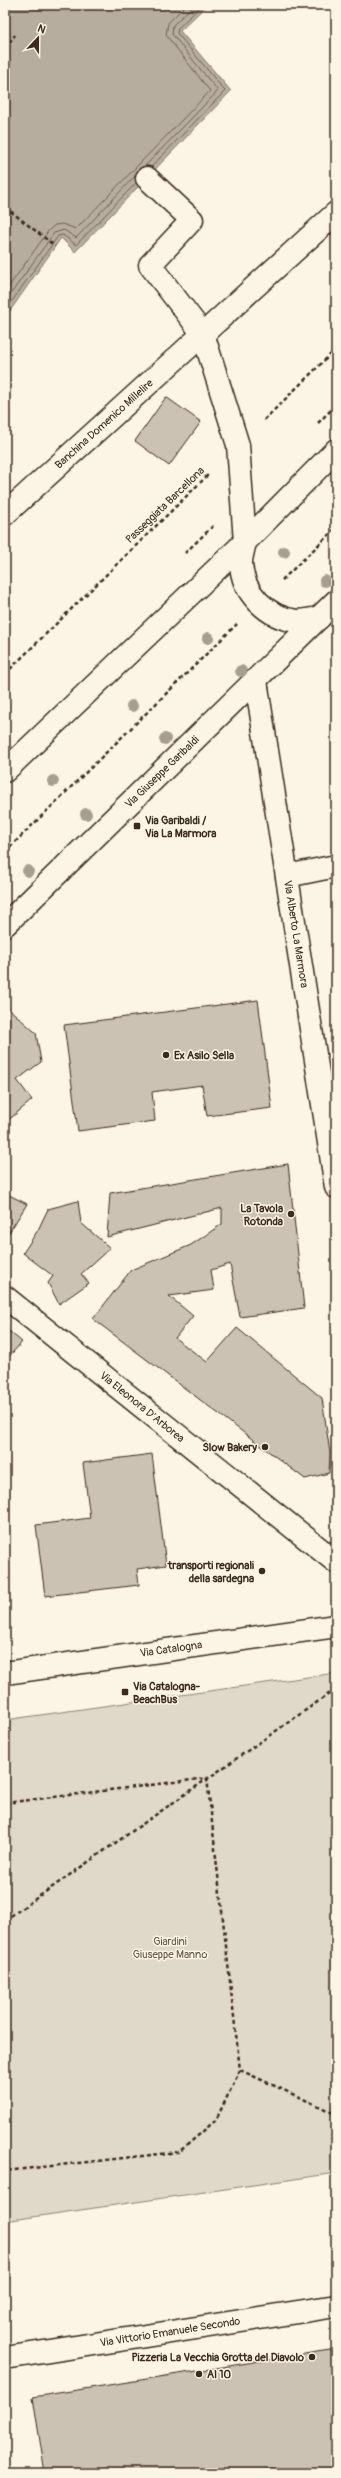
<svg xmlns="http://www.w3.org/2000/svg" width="341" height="2478" font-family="Pangolin,sans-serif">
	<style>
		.green { fill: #e0d8c8; stroke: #8e8173 }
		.water { fill: #b7ad9e; stroke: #85796b }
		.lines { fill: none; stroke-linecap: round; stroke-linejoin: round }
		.shore { stroke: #6d5e51; stroke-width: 1 }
		.building { fill: #ccc2b3; stroke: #3b2a1e }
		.minor-casing { stroke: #3b2a1e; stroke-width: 25 }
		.major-casing { stroke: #3b2a1e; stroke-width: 25 }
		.path { stroke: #3b2a1e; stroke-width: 2.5; stroke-dasharray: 4 3; stroke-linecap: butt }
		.minor { stroke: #fcf5e5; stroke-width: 22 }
		.major { stroke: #fcf5e5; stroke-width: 22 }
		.tree { fill: #a89e8f }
		.poi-dot { fill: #3b2a1e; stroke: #fcf5e5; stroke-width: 1.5 }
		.labels { text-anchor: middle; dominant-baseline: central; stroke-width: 3; stroke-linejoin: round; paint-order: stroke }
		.street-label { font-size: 11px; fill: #3b2a1e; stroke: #fcf5e5 }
		.poi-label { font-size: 11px; font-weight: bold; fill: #3b2a1e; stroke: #fcf5e5; text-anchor: start }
		.park-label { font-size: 11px; fill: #645648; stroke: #fcf5e5 }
	</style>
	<rect width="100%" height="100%" fill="#fcf5e5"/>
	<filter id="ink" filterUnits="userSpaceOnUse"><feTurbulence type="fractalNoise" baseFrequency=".025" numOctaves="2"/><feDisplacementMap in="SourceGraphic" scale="8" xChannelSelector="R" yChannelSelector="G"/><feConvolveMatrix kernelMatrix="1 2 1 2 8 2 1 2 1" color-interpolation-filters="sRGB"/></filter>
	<g filter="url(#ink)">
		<!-- green -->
		<polygon class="green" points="336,1673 336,2173 5,2221 5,1720"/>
		<!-- water -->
		<polygon class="water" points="5,5 207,5 180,31 231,91 75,252 61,238 5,318"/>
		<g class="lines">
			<!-- shore -->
			<g class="shore">
				<polyline points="145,166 218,91 172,34 173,25 194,5"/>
				<polyline points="151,167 225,91 177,33 178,28 202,5"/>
				<polyline points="5,292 49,230 55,225 62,224 76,229 210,91 166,35 168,23 186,5"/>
				<polyline points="5,302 54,233 64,230 76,238 135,176"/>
				<polyline points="5,311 58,236 63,235 76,245 136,183"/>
			</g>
		</g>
		<!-- building -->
		<g class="building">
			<polygon points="166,397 201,422 169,466 135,441"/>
			<polygon points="258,1000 272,1108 207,1116 202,1085 152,1092 155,1121 78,1131 64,1025"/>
			<polygon points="8,1008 36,1033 41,1062 17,1080 32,1100 5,1123 5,1012"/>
			<polygon points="288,1164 304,1308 240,1317 230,1264 211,1270 214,1290 169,1296 193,1316 175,1338 207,1362 237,1328 322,1398 330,1453 329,1473 305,1479 93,1319 131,1270 191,1245 222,1224 222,1208 107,1237 110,1193"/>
			<polygon points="5,1193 27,1204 5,1239"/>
			<polygon points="78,1201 81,1223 110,1248 81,1274 89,1283 59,1304 48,1283 53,1276 23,1253 38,1230 48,1209"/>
			<polygon points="5,1328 22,1342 5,1361"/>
			<polygon points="152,1454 166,1565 137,1569 139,1585 45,1596 36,1525 90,1518 83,1463"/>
			<polygon points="336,2349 336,2473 280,2473 279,2468 245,2473 45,2473 33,2397"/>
		</g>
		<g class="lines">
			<defs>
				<g id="minor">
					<polyline points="5,514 203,334 150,265 192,220 147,178"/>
					<polyline points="245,542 238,445 203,334 336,213"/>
					<polyline points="287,876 336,866"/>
					<polyline points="5,1297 336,1562"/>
				</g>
				<g id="major">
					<path d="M245,542C244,548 241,556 241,563C242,593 268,618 297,621C304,621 312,619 319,618"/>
					<polyline points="256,681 336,1187"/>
					<polyline points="5,771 245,542 336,450"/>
					<polyline points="5,925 336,601"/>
					<polyline points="5,1673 336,1626"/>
					<polyline points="5,2358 336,2306"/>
				</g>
			</defs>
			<!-- minor casing -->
			<use href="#minor" class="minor-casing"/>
			<!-- major casing -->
			<use href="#major" class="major-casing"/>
			<!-- path -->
			<g class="path">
				<polyline points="5,48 15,35"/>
				<polyline points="5,207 55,246"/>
				<polyline points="264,420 336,349"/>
				<polyline points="318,423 336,405"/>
				<polyline points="185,553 213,526"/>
				<polyline points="282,580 336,528"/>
				<polyline points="5,674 209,474"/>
				<polyline points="5,852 237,624"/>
				<polyline points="5,1803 207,1778 240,2070 216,2120 179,2152 5,2171"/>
				<polyline points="5,1920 336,1689"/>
				<polyline points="240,2070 336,2114"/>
			</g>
			<!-- minor -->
			<use href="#minor" class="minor"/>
			<!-- major -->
			<use href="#major" class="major"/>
		</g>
		<!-- trees -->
		<g class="tree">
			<circle cx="284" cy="552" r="6"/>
			<circle cx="325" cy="581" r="6"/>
			<circle cx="208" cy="638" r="6"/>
			<circle cx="241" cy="671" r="6"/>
			<circle cx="132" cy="706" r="6"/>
			<circle cx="165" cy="739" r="6"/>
			<circle cx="53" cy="781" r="6"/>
			<circle cx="86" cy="814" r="6"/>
			<circle cx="28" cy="871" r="6"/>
		</g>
	</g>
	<!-- markers -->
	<g class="poi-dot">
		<rect x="133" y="822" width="8" height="8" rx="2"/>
		<circle cx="166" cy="1055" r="4"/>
		<circle cx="291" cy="1214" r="4"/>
		<circle cx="265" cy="1447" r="4"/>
		<circle cx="262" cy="1571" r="4"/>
		<rect x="121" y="1688" width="8" height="8" rx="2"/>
		<circle cx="312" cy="2357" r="4"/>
		<circle cx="199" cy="2374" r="4"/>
	</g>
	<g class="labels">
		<!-- street labels -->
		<g class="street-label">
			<text transform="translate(104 424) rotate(-42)">Banchina Domenico Millelire</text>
			<text transform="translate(165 505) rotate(-44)">Passeggiata Barcellona</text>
			<text transform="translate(162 772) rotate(-44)">Via Giuseppe Garibaldi</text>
			<text transform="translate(296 934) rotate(81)">Via Alberto La Marmora</text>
			<text transform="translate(142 1407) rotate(39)">Via Eleonora D'Arborea</text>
			<text transform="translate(171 1649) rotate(-8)">Via Catalogna</text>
			<text transform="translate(170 2332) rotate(-9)">Via Vittorio Emanuele Secondo</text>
		</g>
		<!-- poi labels -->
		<g class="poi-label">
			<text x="145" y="820">Via Garibaldi /<tspan x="145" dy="13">Via La Marmora</tspan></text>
			<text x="174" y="1055">Ex Asilo Sella</text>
			<text x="283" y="1208" text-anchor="end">La Tavola<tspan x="283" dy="13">Rotonda</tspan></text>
			<text x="257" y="1447" text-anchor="end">Slow Bakery</text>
			<text x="254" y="1565" text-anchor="end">transporti regionali<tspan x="254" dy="13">della sardegna</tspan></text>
			<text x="133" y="1686">Via Catalogna-<tspan x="133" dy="13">BeachBus</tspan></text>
			<text x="304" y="2357" text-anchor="end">Pizzeria La Vecchia Grotta del Diavolo</text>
			<text x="207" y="2374">Al 10</text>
		</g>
		<!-- park labels -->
		<g class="park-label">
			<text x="170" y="1941">Giardini<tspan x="170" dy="13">Giuseppe Manno</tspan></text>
		</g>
	</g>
	<!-- margin -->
	<rect width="341" height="2478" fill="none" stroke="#fcf5e5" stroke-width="20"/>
	<rect x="10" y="10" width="321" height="2458" fill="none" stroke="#3b2a1e" stroke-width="1.5" filter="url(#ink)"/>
	<!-- north arrow -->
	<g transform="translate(38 38) rotate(22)" stroke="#fcf5e5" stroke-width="3" paint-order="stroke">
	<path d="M0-3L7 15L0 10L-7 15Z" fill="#3b2a1e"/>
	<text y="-6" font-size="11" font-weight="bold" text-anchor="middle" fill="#3b2a1e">N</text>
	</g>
</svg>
